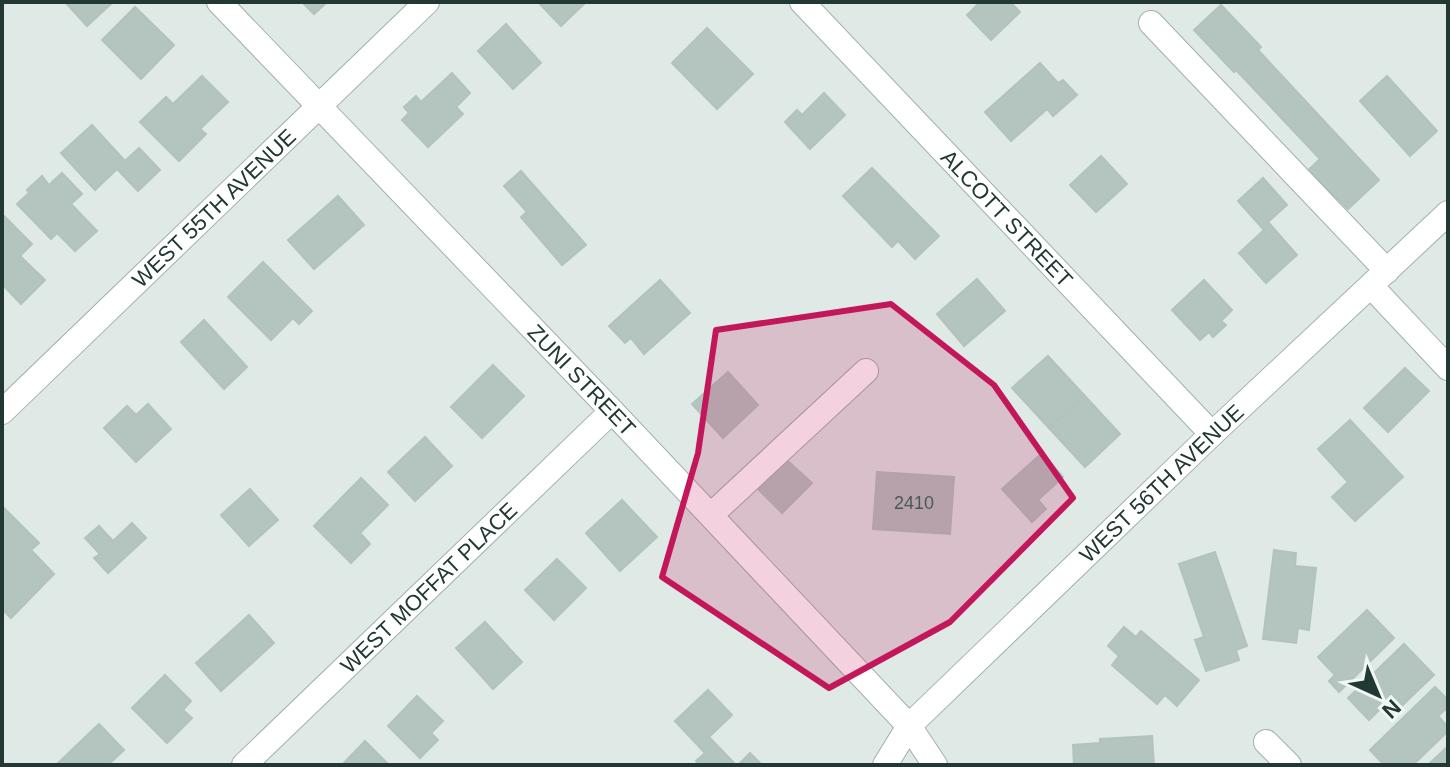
<svg xmlns="http://www.w3.org/2000/svg" width="1450" height="767" font-family="Arial,sans-serif">
	<style>
		.building { fill: #b4c4bf; stroke: #b2c3bd; stroke-width: 2 }
		.lines { fill: none; stroke-linecap: round; stroke-linejoin: round }
		.minor-casing { stroke: #a2b0ad; stroke-width: 26 }
		.minor { stroke: #fff; stroke-width: 24 }
		.marked { fill: #c2185b; fill-opacity: 0.2; stroke: #c2185b; stroke-width: 6; stroke-linejoin: round }
		.labels { text-anchor: middle; dominant-baseline: central; stroke-width: 7; stroke-linejoin: round; paint-order: stroke }
		.number-label { font-size: 18px; fill: #465b57 }
		.street-label { font-size: 22px; fill: #213834; stroke: #eff6f3 }
	</style>
	<rect width="100%" height="100%" fill="#dfe9e6"/>
	<!-- building -->
	<g class="building">
		<polygon points="65,2 113,2 87,26"/>
		<polygon points="302,2 327,2 314,14"/>
		<polygon points="538,2 586,2 561,26"/>
		<polygon points="980,2 995,2 998,5 1001,2 1010,2 1020,12 991,40 967,15"/>
		<polygon points="1221,5 1261,47 1258,50 1379,180 1348,209 1337,198 1330,205 1302,176 1320,159 1236,70 1234,72 1194,30"/>
		<polygon points="135,7 174,45 141,79 102,40"/>
		<polygon points="506,24 541,63 513,89 478,51"/>
		<polygon points="707,28 753,74 717,109 672,63"/>
		<polygon points="1040,63 1058,83 1063,80 1077,95 1053,116 1047,109 1011,141 985,112"/>
		<polygon points="452,73 470,93 456,107 463,114 428,147 402,120 409,113 404,107 416,96 421,102"/>
		<polygon points="202,76 228,102 200,129 206,134 179,161 140,122 166,97 173,104"/>
		<polygon points="1387,76 1437,131 1410,156 1360,101"/>
		<polygon points="824,93 845,115 810,149 785,122 797,110 802,115"/>
		<polygon points="92,125 125,161 139,148 160,170 138,191 117,169 95,190 61,153"/>
		<polygon points="1101,156 1127,184 1096,212 1070,185"/>
		<polygon points="872,168 939,236 915,259 898,241 892,247 843,196"/>
		<polygon points="521,171 586,245 562,265 521,217 527,212 504,186"/>
		<polygon points="62,173 82,194 71,204 97,231 75,251 57,233 51,239 17,204 29,193 27,190 42,176 49,185"/>
		<polygon points="1263,178 1287,205 1268,222 1297,255 1266,283 1239,253 1264,230 1238,201"/>
		<polygon points="338,196 364,225 314,269 288,240"/>
		<polygon points="2,214 32,244 20,256 45,280 21,304 2,284"/>
		<polygon points="263,262 312,311 299,324 293,318 271,340 228,297"/>
		<polygon points="977,279 1005,311 964,346 937,314"/>
		<polygon points="660,280 690,313 644,354 631,338 625,343 609,326"/>
		<polygon points="1204,280 1232,310 1221,321 1226,325 1213,337 1209,332 1200,340 1172,310"/>
		<polygon points="204,320 247,367 224,389 181,342"/>
		<polygon points="1048,356 1084,395 1049,428 1012,388"/>
		<polygon points="493,365 524,396 482,438 451,407"/>
		<polygon points="1405,368 1429,391 1388,432 1364,408"/>
		<polygon points="728,372 758,405 723,438 692,404"/>
		<polygon points="1084,395 1120,434 1085,467 1049,428"/>
		<polygon points="148,404 171,429 136,462 104,428 127,406 136,415"/>
		<polygon points="1350,420 1403,477 1355,521 1332,497 1348,482 1318,449"/>
		<polygon points="425,437 452,466 415,501 388,472"/>
		<polygon points="779,453 812,483 782,513 751,482"/>
		<polygon points="1042,453 1063,477 1038,500 1046,509 1032,522 1002,489"/>
		<polygon points="877,472 954,477 950,534 873,529"/>
		<polygon points="361,478 388,505 360,533 370,544 351,563 314,526"/>
		<polygon points="250,489 278,520 249,546 221,515"/>
		<polygon points="622,500 657,537 620,571 586,533"/>
		<polygon points="3,507 39,543 31,550 54,574 11,618 2,609"/>
		<polygon points="132,523 146,538 108,573 94,558 100,554 85,538 99,526 113,541"/>
		<polygon points="1274,550 1296,553 1295,566 1316,568 1309,630 1298,628 1296,643 1263,639"/>
		<polygon points="1215,552 1247,646 1236,650 1239,660 1206,671 1195,640 1204,637 1179,564"/>
		<polygon points="557,559 586,588 554,620 525,590"/>
		<polygon points="1367,610 1394,638 1339,692 1329,681 1335,675 1318,657"/>
		<polygon points="249,615 274,643 221,691 196,663"/>
		<polygon points="485,622 522,662 493,689 456,648"/>
		<polygon points="1124,627 1136,637 1141,631 1199,680 1177,706 1165,695 1157,704 1112,665 1119,656 1108,646"/>
		<polygon points="1404,644 1434,675 1389,718 1380,709 1369,720 1348,698"/>
		<polygon points="165,675 191,701 183,710 192,718 167,743 132,708"/>
		<polygon points="1435,687 1448,700 1448,707 1438,716 1448,727 1448,731 1413,765 1384,765 1370,750"/>
		<polygon points="708,690 732,715 709,737 736,765 700,765 696,761 705,753 675,721"/>
		<polygon points="417,696 443,721 431,733 438,740 420,758 388,726"/>
		<polygon points="99,724 124,750 108,765 56,765"/>
		<polygon points="1152,736 1154,765 1074,765 1073,745 1100,743 1100,739"/>
		<polygon points="365,741 389,765 342,765"/>
		<polygon points="1448,746 1448,765 1428,765"/>
		<polygon points="750,753 762,765 738,765"/>
	</g>
	<g class="lines">
		<defs>
			<g id="minor">
				<path id="s1" d="M219,2L612,411L909,726L935,765"/>
				<path id="s2" d="M802,2L1212,434"/>
				<polyline points="1151,23 1387,271"/>
				<polyline points="1371,286 1448,368"/>
				<path id="s3" d="M2,412L427,2"/>
				<polyline points="711,515 866,371"/>
				<polyline points="1266,742 1289,765"/>
				<path id="s4" d="M244,765L612,411"/>
				<path id="s5" d="M885,765L909,726L1212,434L1448,213"/>
			</g>
		</defs>
		<!-- minor casing -->
		<use href="#minor" class="minor-casing"/>
		<!-- minor -->
		<use href="#minor" class="minor"/>
	</g>
	<!-- marked area -->
	<path class="marked" d="M891,304L994,385L1073,498L950,622L829,688L662,577L698,453L716,330Z"/>
	<g class="labels">
		<!-- number labels -->
		<g class="number-label">
			<text x="914" y="503">2410</text>
		</g>
		<!-- street labels -->
		<g class="street-label">
			<text stroke="none"><textPath href="#s3" startOffset="294">WEST 55TH AVENUE</textPath></text>
			<text stroke="none"><textPath href="#s2" startOffset="298">ALCOTT STREET</textPath></text>
			<text stroke="none"><textPath href="#s1" startOffset="524">ZUNI STREET</textPath></text>
			<text stroke="none"><textPath href="#s5" startOffset="396">WEST 56TH AVENUE</textPath></text>
			<text stroke="none"><textPath href="#s4" startOffset="256">WEST MOFFAT PLACE</textPath></text>
		</g>
	</g>
	<!-- border -->
	<rect width="1450" height="767" fill="none" stroke="#213834" stroke-width="8"/>
	<!-- north arrow -->
	<g transform="translate(1378 695) rotate(136)" stroke="#eff6f3" stroke-width="6" paint-order="stroke">
	<path d="M0-6L14 30L0 20L-14 30Z" fill="#213834"/>
	<text y="-12" font-size="22" font-weight="bold" text-anchor="middle" fill="#213834">N</text>
	</g>
</svg>
